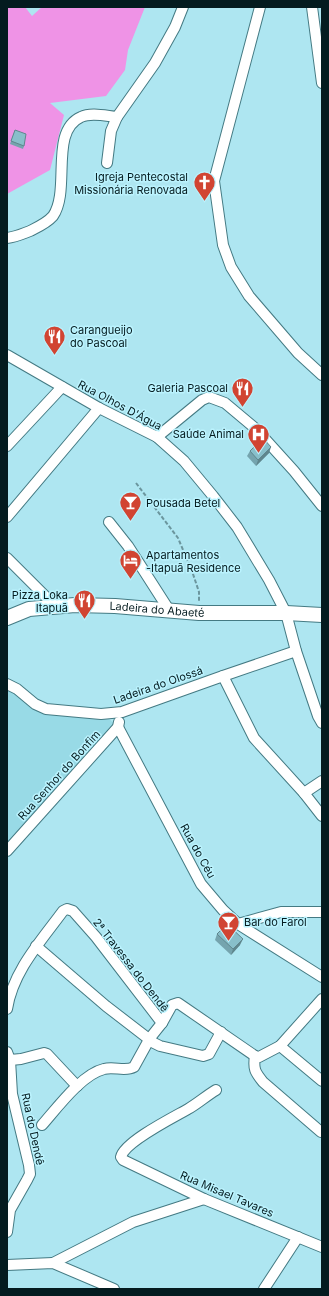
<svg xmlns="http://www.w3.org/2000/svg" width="329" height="1296" font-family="Inter,sans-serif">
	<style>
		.built { fill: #98dae6 }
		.green { fill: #ef93e6 }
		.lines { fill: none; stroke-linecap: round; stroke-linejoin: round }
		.street-casing { stroke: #447a83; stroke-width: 12 }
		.secondary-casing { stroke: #447a83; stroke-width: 16 }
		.path { stroke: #6b969e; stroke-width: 2; stroke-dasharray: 4 2; stroke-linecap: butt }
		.street { stroke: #fff; stroke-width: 10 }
		.secondary { stroke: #fff; stroke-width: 14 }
		.wall { fill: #75a4ae }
		.shaded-wall { fill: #5f868d }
		.building { fill: #88bfca; stroke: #5f868d }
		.labels { text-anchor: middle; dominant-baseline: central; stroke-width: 3; stroke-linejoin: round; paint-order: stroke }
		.poi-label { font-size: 11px; fill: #041b1f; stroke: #bbf3fe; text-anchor: end }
		.street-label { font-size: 11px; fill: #041b1f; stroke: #bbf3fe }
	</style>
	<rect width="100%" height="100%" fill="#aee6f1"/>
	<!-- built -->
	<polygon class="built" points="7,684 41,707 108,718 118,727 7,851"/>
	<!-- green -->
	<polygon class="green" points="7,7 25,7 32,16 42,7 145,7 128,50 125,70 106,96 50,103 64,115 50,170 7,194"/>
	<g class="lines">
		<defs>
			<g id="street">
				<polyline points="260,7 214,181 223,245 231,267 249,296 298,353 322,375"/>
				<polyline points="312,7 322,83"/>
				<polyline points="107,163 111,131 117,117 155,63 175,27 183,7"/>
				<path d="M7,238C16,237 22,234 30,231C38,227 47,223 53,216C71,190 49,131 81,117C91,112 106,116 117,117"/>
				<polyline points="7,355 99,408 157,437 184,461 213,496 237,527 269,580 286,613 296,651 318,716 322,723"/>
				<polyline points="157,437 202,400 209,397 225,403 256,429 294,471 322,506"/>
				<polyline points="7,446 62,387"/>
				<polyline points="7,517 99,408"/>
				<polyline points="109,522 128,546 169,610"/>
				<polyline points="7,558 56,607"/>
				<polyline points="223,676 254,738 304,793 322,816"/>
				<polyline points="7,684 17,689 35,704 46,709 101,714 122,712 223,676 296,651"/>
				<polyline points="118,727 201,884 223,910 238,924 322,977"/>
				<polyline points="304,793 322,781"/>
				<polyline points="7,851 118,727 119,722"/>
				<polyline points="238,924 281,912 322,912"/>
				<polyline points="36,946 106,1006 154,1043 160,1046 203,1056 209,1054 221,1032"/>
				<path d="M7,1009C13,971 41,941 63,911L67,909L73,911L96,937L162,1023L150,1038L134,1067C125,1072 114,1066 104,1069C82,1074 57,1108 42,1125"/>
				<polyline points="162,1023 172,1005 178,1003 255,1056 259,1057 280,1046 322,999"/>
				<polyline points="280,1046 322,1081"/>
				<polyline points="7,1052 10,1060 12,1094 29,1165 30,1174 27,1180 10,1210 7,1232"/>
				<path d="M255,1056C253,1069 255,1072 263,1082L321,1132"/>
				<polyline points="10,1060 21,1059 44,1053 47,1054 77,1086"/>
				<path d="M216,1090C206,1096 197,1104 188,1109C174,1117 124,1142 121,1157L123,1160L204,1199L322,1247"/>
				<polyline points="53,1263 133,1222 204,1199"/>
				<polyline points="7,1265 53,1263 114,1289"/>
				<polyline points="264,1289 298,1237"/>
			</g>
			<g id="secondary">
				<path id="s1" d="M7,618L29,609L75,605L115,606L199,613H286L322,615"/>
			</g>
		</defs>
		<!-- street casing -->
		<use href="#street" class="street-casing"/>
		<!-- secondary casing -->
		<use href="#secondary" class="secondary-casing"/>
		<!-- path -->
		<polyline class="path" points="136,483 178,538 192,571 199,592 199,602"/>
		<!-- street -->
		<use href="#street" class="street"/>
		<!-- secondary -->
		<use href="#secondary" class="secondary"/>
	</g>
	<!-- wall -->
	<g class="wall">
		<polygon points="15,130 24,146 23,149 10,144"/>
		<polygon points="250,451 269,453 256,466 247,456"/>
		<polygon points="217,934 240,945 231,955 215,940"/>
	</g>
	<!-- shaded-wall -->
	<g class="shaded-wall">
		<polygon points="271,447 269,453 256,466 258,460"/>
		<polygon points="243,939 240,945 231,955 233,949"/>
	</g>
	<!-- building -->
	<g class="building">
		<polygon points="15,130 26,134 24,146 11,141"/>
		<polygon points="263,438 271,447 258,460 250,451"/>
		<polygon points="227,924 243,939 233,949 217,934"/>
	</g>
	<!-- icons -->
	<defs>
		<symbol id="church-pin" viewBox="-11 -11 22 30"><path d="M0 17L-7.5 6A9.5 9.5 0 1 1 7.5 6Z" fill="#d14432" stroke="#bbf3fe"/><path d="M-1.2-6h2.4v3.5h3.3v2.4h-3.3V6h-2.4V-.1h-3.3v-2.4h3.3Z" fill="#fff"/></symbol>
		<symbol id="restaurant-pin" viewBox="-11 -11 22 30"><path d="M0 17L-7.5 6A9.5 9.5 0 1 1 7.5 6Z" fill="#d14432" stroke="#bbf3fe"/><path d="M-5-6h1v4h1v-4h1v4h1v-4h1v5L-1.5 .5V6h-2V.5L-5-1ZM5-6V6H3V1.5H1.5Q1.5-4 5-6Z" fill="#fff"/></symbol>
		<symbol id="hospital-pin" viewBox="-11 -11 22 30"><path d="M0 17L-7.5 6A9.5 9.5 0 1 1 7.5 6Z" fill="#d14432" stroke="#bbf3fe"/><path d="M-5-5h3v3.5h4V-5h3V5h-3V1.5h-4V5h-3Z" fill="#fff"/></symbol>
		<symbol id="bar-pin" viewBox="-11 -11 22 30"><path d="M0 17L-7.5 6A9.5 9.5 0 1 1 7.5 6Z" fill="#d14432" stroke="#bbf3fe"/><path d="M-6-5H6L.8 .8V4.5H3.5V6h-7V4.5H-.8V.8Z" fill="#fff"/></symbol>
		<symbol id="hotel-pin" viewBox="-11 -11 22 30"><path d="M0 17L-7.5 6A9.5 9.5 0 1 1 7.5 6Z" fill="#d14432" stroke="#bbf3fe"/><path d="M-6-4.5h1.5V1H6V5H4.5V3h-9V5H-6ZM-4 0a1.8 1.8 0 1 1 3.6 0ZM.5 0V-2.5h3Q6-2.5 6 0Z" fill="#fff"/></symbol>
	</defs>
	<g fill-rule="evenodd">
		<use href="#church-pin" x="192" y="170" width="25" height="34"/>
		<use href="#restaurant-pin" x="42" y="324" width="25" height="34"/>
		<use href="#restaurant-pin" x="230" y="376" width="25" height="34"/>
		<use href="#hospital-pin" x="246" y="422" width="25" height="34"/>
		<use href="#bar-pin" x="118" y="490" width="25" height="34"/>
		<use href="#hotel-pin" x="118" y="548" width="25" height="34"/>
		<use href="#restaurant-pin" x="72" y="588" width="25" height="34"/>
		<use href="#bar-pin" x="216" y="910" width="25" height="34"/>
	</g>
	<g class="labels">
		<!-- poi labels -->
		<g class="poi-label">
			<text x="188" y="177">Igreja Pentecostal<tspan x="188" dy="13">Missionária Renovada</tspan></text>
			<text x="70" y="330" text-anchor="start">Carangueijo<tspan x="70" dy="13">do Pascoal</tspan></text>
			<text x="228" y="388">Galeria Pascoal</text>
			<text x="244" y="434">Saúde Animal</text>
			<text x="146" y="503" text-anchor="start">Pousada Betel</text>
			<text x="146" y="555" text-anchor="start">Apartamentos<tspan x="146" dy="13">-Itapuã Residence</tspan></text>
			<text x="68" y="595">Pizza Loka<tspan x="68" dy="13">Itapuã</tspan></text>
			<text x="244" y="922" text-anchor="start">Bar do Farol</text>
		</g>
		<!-- street labels -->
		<g class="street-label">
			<text transform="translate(120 405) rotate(28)">Rua Olhos D'Água</text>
			<text stroke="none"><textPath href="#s1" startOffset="152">Ladeira do Abaeté</textPath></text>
			<text transform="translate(158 685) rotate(-19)">Ladeira do Olossá</text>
			<text transform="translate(59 775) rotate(-48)">Rua Senhor do Bonfim</text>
			<text transform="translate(198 851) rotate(61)">Rua do Céu</text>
			<text transform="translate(131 965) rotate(52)">2ª Travessa do Dendê</text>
			<text transform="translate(33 1129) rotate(78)">Rua do Dendê</text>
			<text transform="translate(227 1194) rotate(23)">Rua Misael Tavares</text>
		</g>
	</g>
	<!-- border -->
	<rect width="329" height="1296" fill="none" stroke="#041b1f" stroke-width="16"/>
</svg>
